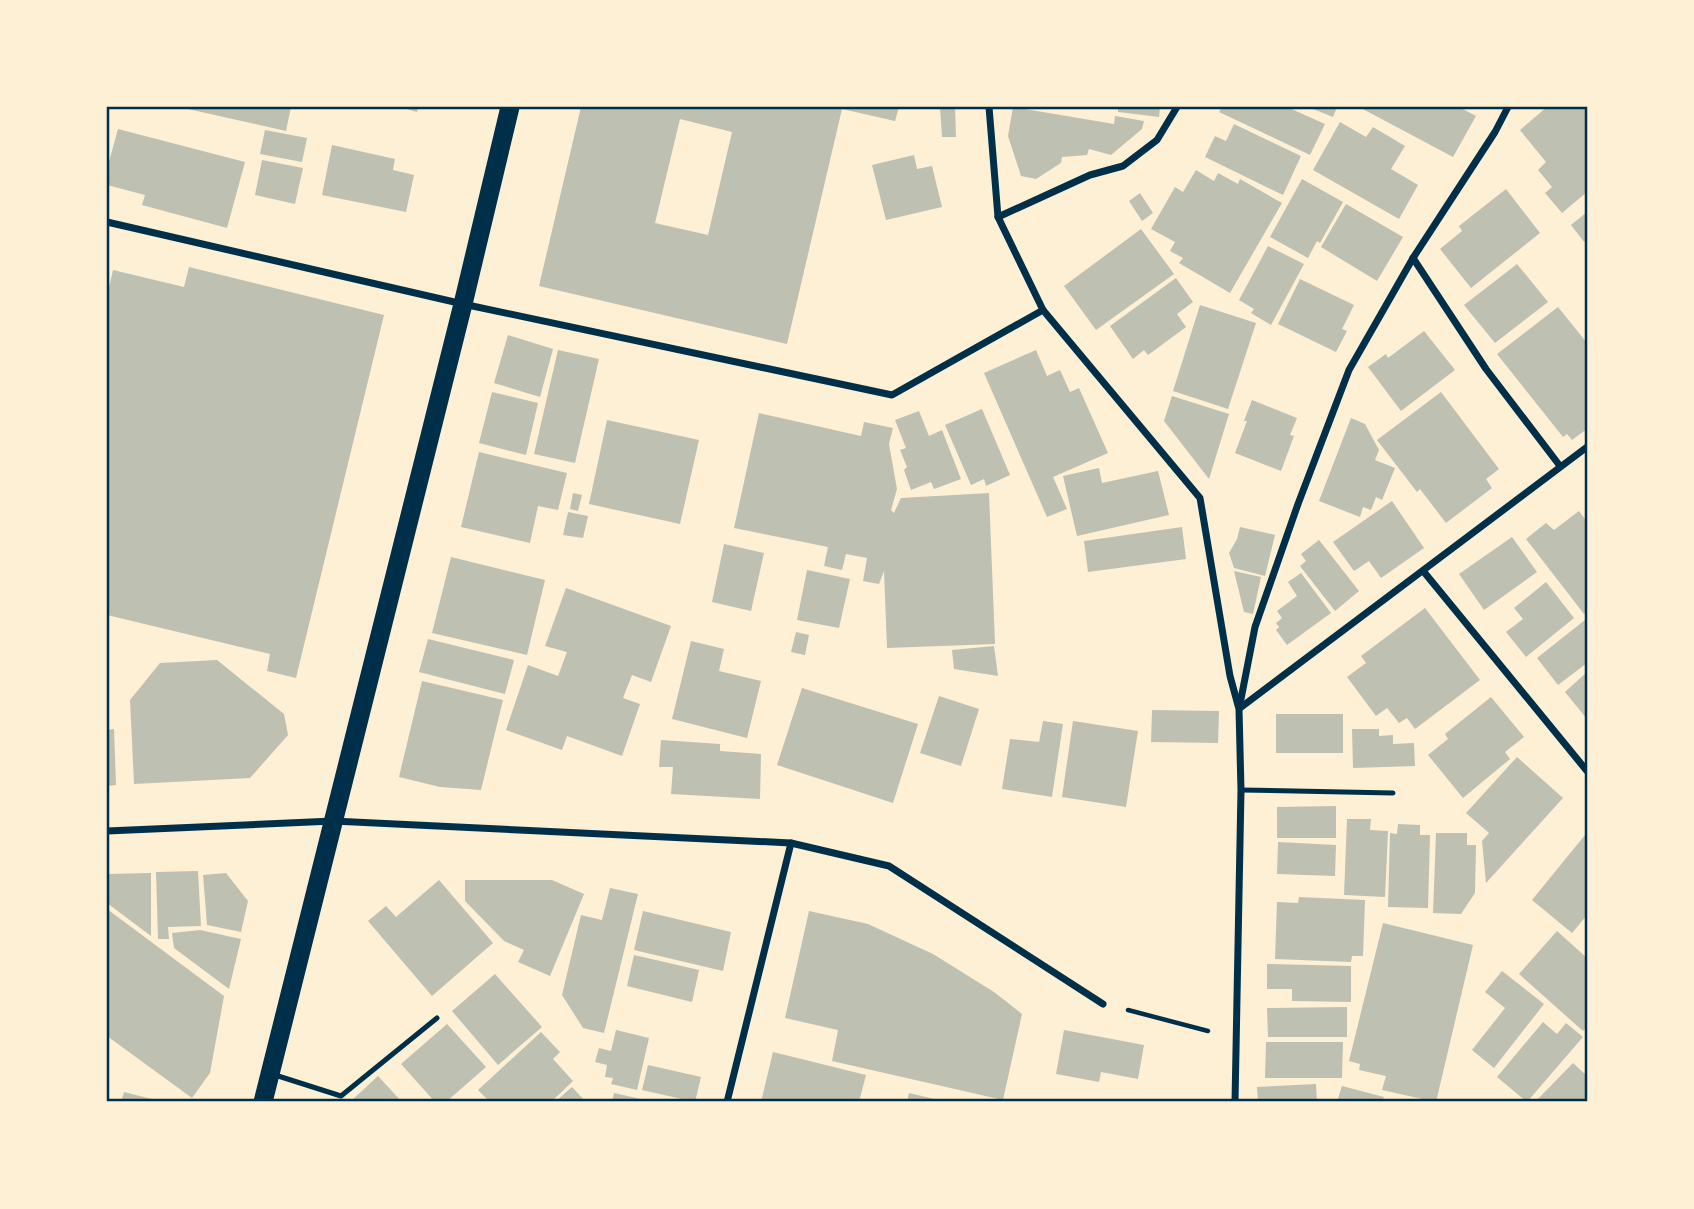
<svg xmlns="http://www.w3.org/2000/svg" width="1694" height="1209" font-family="Lato,sans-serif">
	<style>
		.building { fill: #bec0b2; fill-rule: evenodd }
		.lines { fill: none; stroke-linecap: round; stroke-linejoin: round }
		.path { stroke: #003049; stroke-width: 4.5 }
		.service { stroke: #003049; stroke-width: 5 }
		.minor { stroke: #003049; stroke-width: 7 }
		.trunk { stroke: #003049; stroke-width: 19 }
		.neatline { fill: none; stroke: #003049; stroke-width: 2.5 }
	</style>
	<rect width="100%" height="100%" fill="#fdf0d5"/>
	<!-- building -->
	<g class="building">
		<polygon points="179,107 291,107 286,131"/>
		<polygon points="400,107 418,107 417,112"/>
		<path d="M581,107H899L895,121L842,109L787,344L539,286ZM680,119L732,132L708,235L655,223Z"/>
		<polygon points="940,107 955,107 956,137 942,137"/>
		<polygon points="1013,107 1114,124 1115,116 1144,121 1142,129 1111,155 1089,149 1087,155 1062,157 1061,163 1036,179 1021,176 1008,136"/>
		<polygon points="1118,107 1160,107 1159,117 1118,112"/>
		<polygon points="1222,107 1287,107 1325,124 1310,155 1219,112"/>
		<polygon points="1308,107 1337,107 1333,117"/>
		<polygon points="1359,107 1459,107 1476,116 1453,157"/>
		<polygon points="1547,107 1587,107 1587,192 1562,213 1545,193 1552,187 1538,170 1546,162 1520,130"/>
		<polygon points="1340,122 1366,137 1373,127 1405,146 1391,169 1418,185 1399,219 1313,170"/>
		<polygon points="1234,124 1301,156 1283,195 1205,157 1215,136 1226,141"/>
		<polygon points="118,129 245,162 227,228 142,205 145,195 107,185 107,169"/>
		<polygon points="265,130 307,138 302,162 260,154"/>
		<polygon points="332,145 395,159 393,170 414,175 406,212 322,195"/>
		<polygon points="914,155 917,169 932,166 942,207 886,220 872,165"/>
		<polygon points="262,160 303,168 295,204 255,195"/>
		<polygon points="1196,170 1214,181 1218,173 1238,184 1240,179 1282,203 1230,293 1179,263 1183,258 1170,251 1175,242 1151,229 1175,187 1183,192"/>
		<polygon points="1302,179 1343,202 1320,243 1317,241 1308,258 1270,237"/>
		<polygon points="1506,189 1540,233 1471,288 1440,249 1462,231 1459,226"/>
		<polygon points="1140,193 1153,213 1142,221 1129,201"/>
		<polygon points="1346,204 1403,237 1377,281 1321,247"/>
		<polygon points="1587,212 1587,239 1584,242 1571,225"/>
		<polygon points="1141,229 1174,274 1096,330 1064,286"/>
		<polygon points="1268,246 1304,264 1271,325 1251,313 1254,309 1239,300"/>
		<polygon points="1517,264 1548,302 1495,343 1464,305"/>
		<polygon points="189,267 384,315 296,678 267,671 270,654 107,615 107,297 113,270 184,287"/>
		<polygon points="1176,278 1193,302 1177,314 1186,327 1148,355 1144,350 1133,359 1110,326"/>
		<polygon points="1300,279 1354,305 1342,329 1347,331 1336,352 1278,324"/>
		<polygon points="1200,305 1256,323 1228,409 1173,391"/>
		<polygon points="1558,307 1587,343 1587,429 1572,440 1567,434 1563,437 1497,354"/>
		<polygon points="1424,331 1455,370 1401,411 1368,367 1386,354 1388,358"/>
		<polygon points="508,335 553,349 540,397 494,383"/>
		<polygon points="558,350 599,359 575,463 534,454"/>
		<polygon points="1036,350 1047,376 1060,370 1070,392 1079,388 1108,453 1053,477 1067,509 1047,517 984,373"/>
		<polygon points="492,392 538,403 526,455 479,443"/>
		<polygon points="1441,392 1499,469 1486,479 1492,488 1446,523 1420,489 1417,492 1377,440"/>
		<polygon points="1172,396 1229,414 1209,479 1164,421"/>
		<polygon points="1252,400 1297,418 1290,435 1294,436 1281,471 1235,453 1247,421 1244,421"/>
		<polygon points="982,409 1010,475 986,486 984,479 971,485 945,425"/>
		<polygon points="919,411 929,436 942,430 961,479 934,489 931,482 911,490 904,470 907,467 900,450 906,448 895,420"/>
		<polygon points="759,413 861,436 864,422 893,428 889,444 897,489 891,510 894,513 901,498 989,493 995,644 887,648 884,571 879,584 863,581 867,558 846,554 842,570 824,566 828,547 734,528"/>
		<polygon points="1351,418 1365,424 1379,450 1375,460 1395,468 1382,500 1376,497 1371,510 1363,507 1360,517 1319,501"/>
		<polygon points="607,420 699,440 680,524 589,504"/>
		<polygon points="479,452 567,473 558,510 538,506 530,543 461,527"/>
		<polygon points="1099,468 1102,483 1158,471 1169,515 1077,536 1063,476"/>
		<polygon points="573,493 582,495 578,511 570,509"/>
		<polygon points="1392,501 1424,548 1381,578 1369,561 1354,571 1333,542"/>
		<polygon points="1579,511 1587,522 1587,611 1584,614 1526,539 1546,523 1554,530"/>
		<polygon points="568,512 588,516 583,538 563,535"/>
		<polygon points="1182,527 1186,559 1088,572 1084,541"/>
		<polygon points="1240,527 1275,535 1265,576 1234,568 1229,553 1237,539"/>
		<polygon points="1512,537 1537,572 1484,610 1459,574"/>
		<polygon points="1319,540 1359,591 1335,611 1300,566 1306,561 1301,554"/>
		<polygon points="724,544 764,553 751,611 712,602"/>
		<polygon points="451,557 545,580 527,655 432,633"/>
		<polygon points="807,570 850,579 839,628 797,620"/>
		<polygon points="1234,571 1261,577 1253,614 1244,612"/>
		<polygon points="1301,573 1331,613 1287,645 1276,630 1279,627 1276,623 1282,618 1277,611 1297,596 1288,582"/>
		<polygon points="1546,582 1574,618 1526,657 1506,632 1523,619 1514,608"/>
		<polygon points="566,588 671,626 651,682 632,675 623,698 640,704 622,756 567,736 562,750 506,730 528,665 558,676 567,652 545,646"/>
		<polygon points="1425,608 1480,680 1415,729 1407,718 1399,723 1387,708 1376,716 1347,677 1366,663 1361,656"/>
		<polygon points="1585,620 1587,624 1587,663 1558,685 1537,658"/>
		<polygon points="796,632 809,635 805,655 791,652"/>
		<polygon points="428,639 514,660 505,694 419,672"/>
		<polygon points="691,641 724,649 719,671 761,681 747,738 672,719"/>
		<polygon points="994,646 998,676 954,669 952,650"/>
		<polygon points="217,660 284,714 288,735 250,778 134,784 130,700 160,663"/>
		<polygon points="1587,672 1587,719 1565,692"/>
		<polygon points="422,681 503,700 481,790 440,787 399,777"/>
		<polygon points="802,688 918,724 893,803 777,765"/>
		<polygon points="939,696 979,709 961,766 920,753"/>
		<polygon points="1491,697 1524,737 1505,752 1510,759 1463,798 1428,755 1448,739 1445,734"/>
		<polygon points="1152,710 1219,711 1218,743 1151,742"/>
		<rect x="1276" y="714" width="67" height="39"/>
		<polygon points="1043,721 1063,724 1052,797 1002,789 1010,739 1039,742"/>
		<polygon points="1073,721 1138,731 1126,807 1062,797"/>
		<polygon points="114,729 116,785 107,786 107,730"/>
		<polygon points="1352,729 1379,729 1379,736 1393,735 1393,744 1414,743 1415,766 1353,768"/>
		<polygon points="661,740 720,744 720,751 761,754 760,799 671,794 673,767 659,767"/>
		<polygon points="1517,757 1563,798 1486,883 1482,841 1489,833 1466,813"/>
		<polygon points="1336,806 1336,838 1277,838 1277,807"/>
		<polygon points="1347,819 1371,819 1370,830 1388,831 1385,897 1344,895"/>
		<polygon points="1398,824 1420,825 1420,835 1430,835 1428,908 1388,907 1390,833 1397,834"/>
		<polygon points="1436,833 1467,833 1467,845 1476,845 1475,893 1461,914 1433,913"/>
		<polygon points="1585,835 1587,837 1587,915 1572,933 1532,900"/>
		<polygon points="1278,842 1336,845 1335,876 1277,874"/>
		<polygon points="198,871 201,926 168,927 169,939 158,939 156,872"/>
		<polygon points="151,873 151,936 107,903 107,874"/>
		<polygon points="226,873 248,901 241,932 207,925 203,875"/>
		<polygon points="439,880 493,943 432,996 368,921 386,906 396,917"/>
		<polygon points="465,880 552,880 584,894 550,976 518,962 524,950 504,941 465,901"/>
		<polygon points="610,888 638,894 604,1033 583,1028 562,995 581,915 602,920"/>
		<polygon points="1299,897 1365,900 1363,956 1352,956 1351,962 1275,959 1277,902 1298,903"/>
		<polygon points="107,909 224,996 210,1073 192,1098 107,1036"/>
		<polygon points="643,911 731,932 723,971 634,950"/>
		<polygon points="809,911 868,924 933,954 994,992 1022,1014 1003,1100 832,1061 838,1030 785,1018"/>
		<polygon points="1383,923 1473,945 1436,1102 1382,1090 1386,1076 1359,1070 1360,1064 1349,1061"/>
		<polygon points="200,930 241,939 229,989 174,948 172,933"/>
		<polygon points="1557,931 1587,958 1587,1027 1583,1031 1519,974"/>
		<polygon points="634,955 699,970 692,1002 627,986"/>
		<polygon points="1267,964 1351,966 1351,1002 1292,1001 1292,989 1267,989"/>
		<polygon points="1502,971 1544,1004 1494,1068 1472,1050 1505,1008 1485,992"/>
		<polygon points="495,974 542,1027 498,1065 452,1011"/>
		<polygon points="1347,1007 1347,1037 1268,1037 1267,1008"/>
		<polygon points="1543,1022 1557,1034 1566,1023 1583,1037 1527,1102 1497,1077"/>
		<polygon points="447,1024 486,1067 446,1102 435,1102 401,1064"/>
		<polygon points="616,1030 649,1038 637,1090 611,1084 613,1078 605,1077 607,1065 595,1062 599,1048 611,1051"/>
		<polygon points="1064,1030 1144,1045 1138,1079 1101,1072 1099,1082 1056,1074"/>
		<polygon points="541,1032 560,1052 553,1059 573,1081 551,1102 490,1102 478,1090"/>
		<polygon points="1266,1042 1343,1042 1342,1078 1265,1078"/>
		<polygon points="773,1052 866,1075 859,1102 761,1102"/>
		<polygon points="1573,1063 1587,1076 1587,1102 1535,1102"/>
		<polygon points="648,1065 701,1077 695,1102 642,1090"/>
		<polygon points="378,1076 402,1102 350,1102"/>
		<polygon points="1316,1084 1317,1102 1258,1102 1257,1087"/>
		<polygon points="1342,1086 1384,1097 1382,1102 1337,1102"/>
		<polygon points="572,1087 586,1102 555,1102"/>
		<polygon points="124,1092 160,1101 160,1102 121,1102"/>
		<polygon points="614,1093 650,1101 650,1102 612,1102"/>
		<polygon points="909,1093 943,1101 943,1102 907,1102"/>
	</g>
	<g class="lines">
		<!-- path -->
		<polyline class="path" points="1128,1010 1208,1031"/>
		<!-- service -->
		<g class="service">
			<polyline points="1241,790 1393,793"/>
			<polyline points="275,1075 341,1096 437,1018"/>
		</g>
		<!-- minor -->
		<g class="minor">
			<polyline points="989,107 998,217 1043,310 1200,498 1230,676 1239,709 1241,790 1235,1102"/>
			<polyline points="998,217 1090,175 1123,166 1157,140 1177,107"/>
			<polyline points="107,222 463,304 892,395 1043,310"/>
			<polyline points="1413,258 1486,369 1560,466"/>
			<polyline points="1424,572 1587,771"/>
			<polyline points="1240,704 1255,627 1298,504 1349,370 1413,258 1495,132 1508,107"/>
			<polyline points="1240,708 1587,447"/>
			<polyline points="107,831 333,821 791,843 889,866 1103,1004"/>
			<polyline points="727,1102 791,843"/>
		</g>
		<!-- trunk -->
		<polyline class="trunk" points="263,1102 463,304 510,107"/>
	</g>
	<!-- border -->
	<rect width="1694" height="1209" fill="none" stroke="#fdf0d5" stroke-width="217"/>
	<rect x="108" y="108" width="1478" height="992" class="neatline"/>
</svg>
